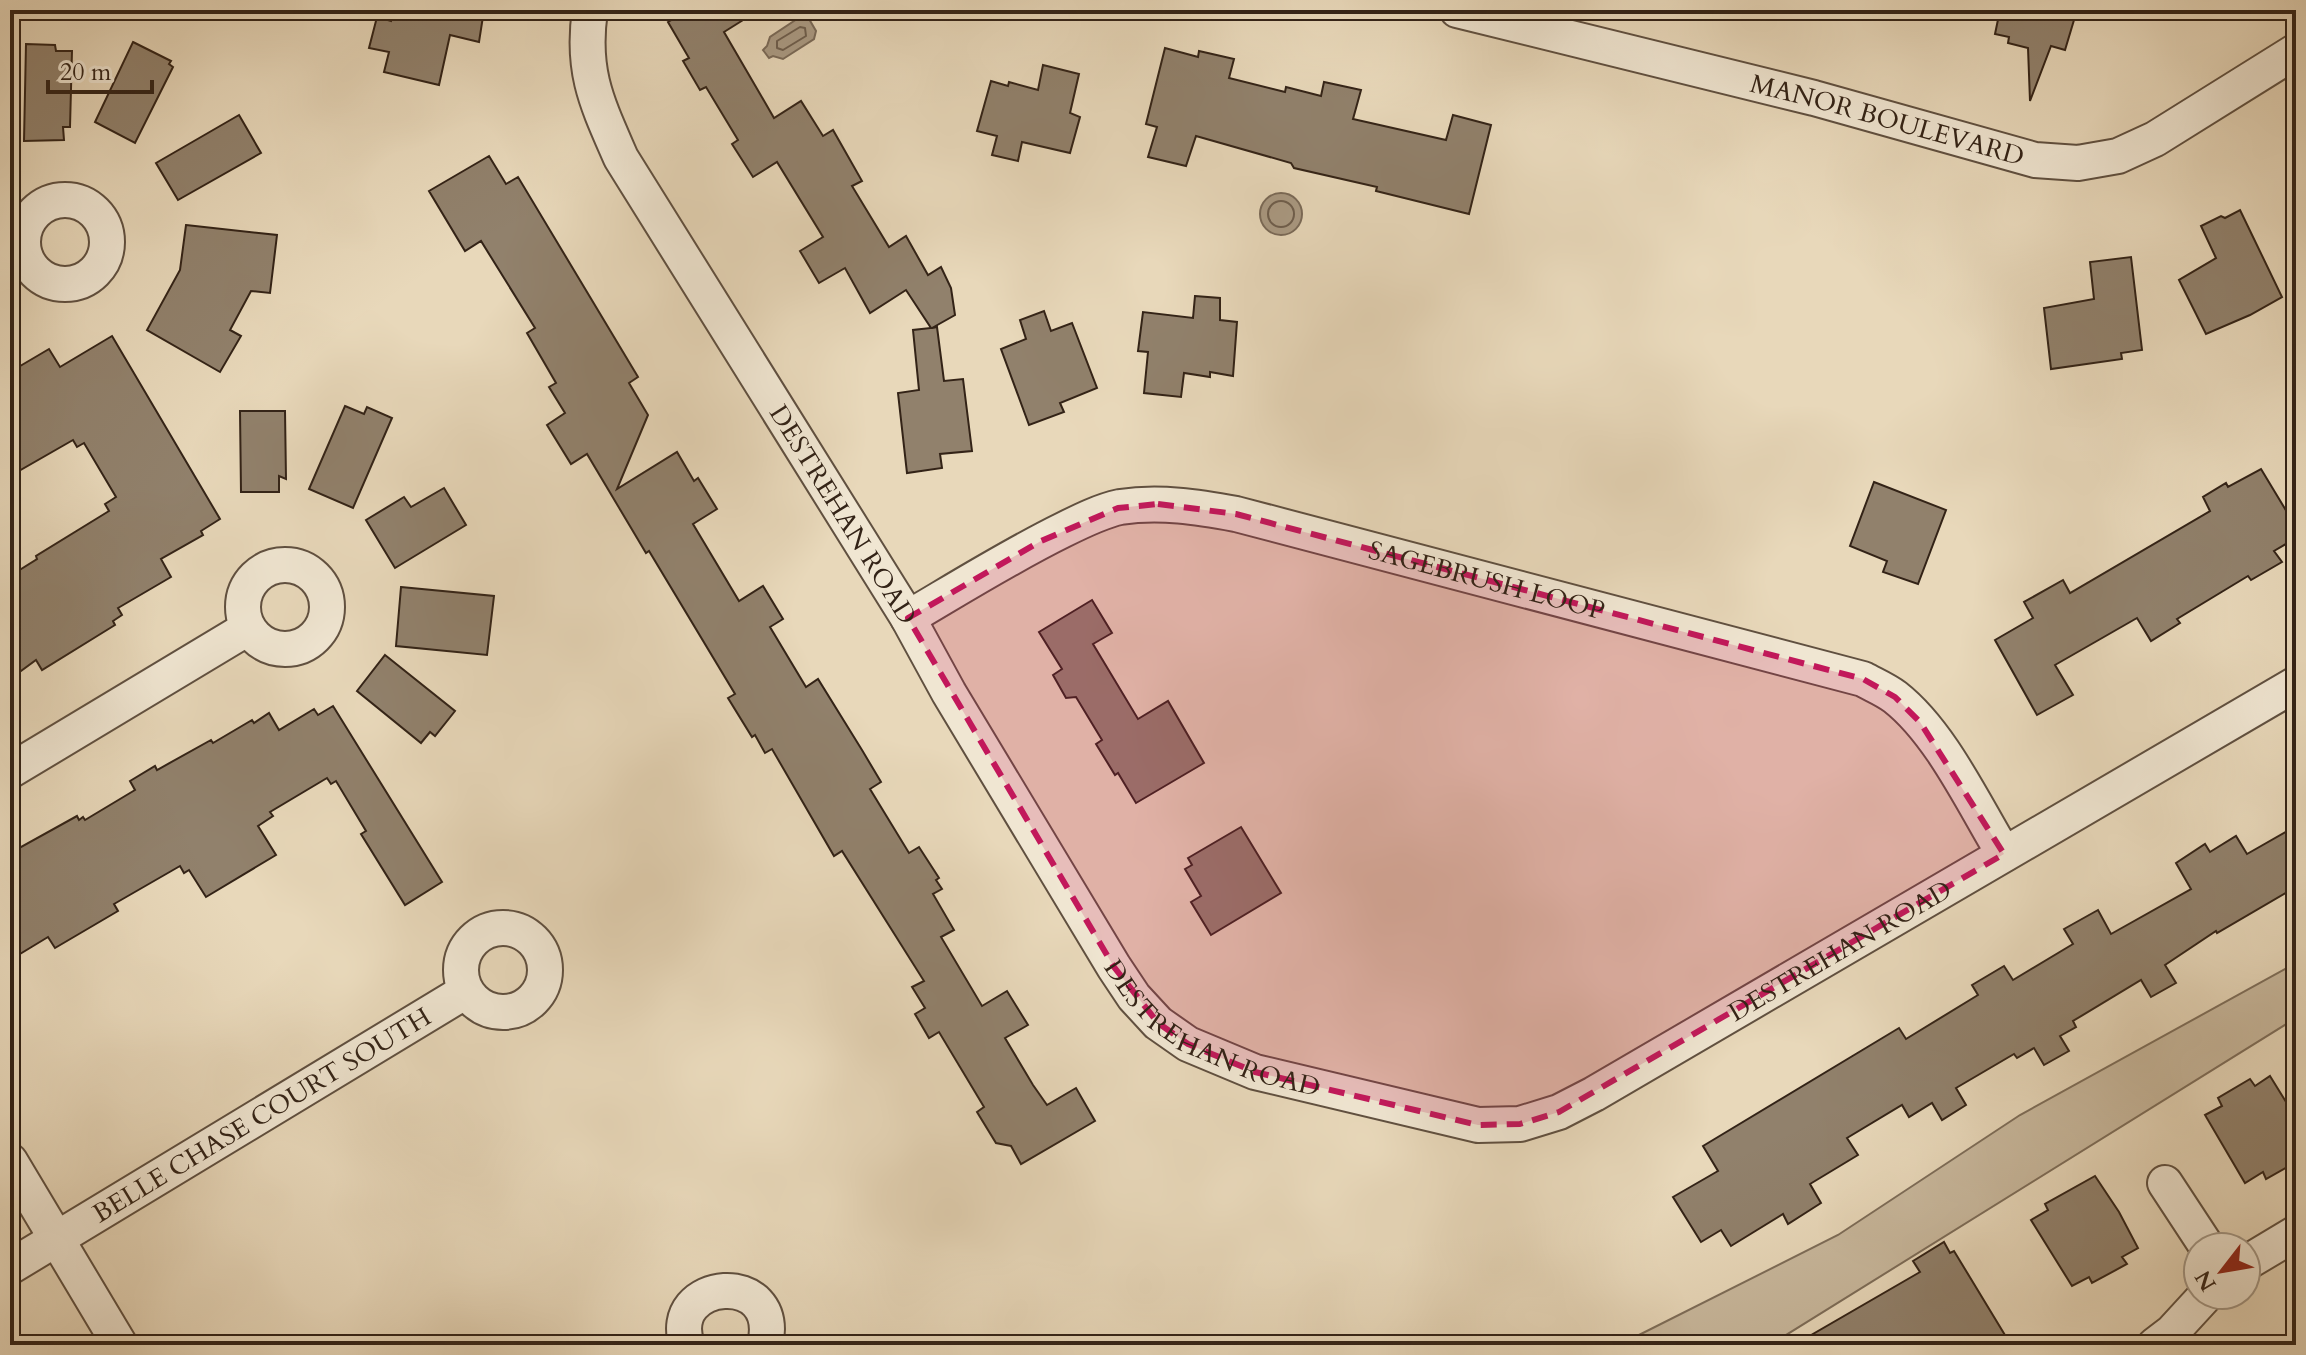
<svg xmlns="http://www.w3.org/2000/svg" width="2306" height="1355" font-family="Cardo,serif">
	<style>
		.green { fill: #c9b99e; stroke: #7e6e5a; stroke-width: 2 }
		.water { fill: #aa9a83; stroke: #7a6a58; stroke-width: 2 }
		.lines { fill: none; stroke-linecap: round; stroke-linejoin: round }
		.shore { stroke: #6e5e4d; stroke-width: 2 }
		.building { fill: #91816c; stroke: #332317; stroke-width: 2 }
		.street-casing { stroke: #605040; stroke-width: 38 }
		.street { stroke: #f0e6d2; stroke-width: 34 }
		.marked { fill: #c2185b; fill-opacity: 0.2; stroke: #c2185b; stroke-width: 6; stroke-dasharray: 16 10; stroke-linejoin: round }
		.labels { text-anchor: middle; dominant-baseline: central; stroke-width: 7; stroke-linejoin: round; paint-order: stroke }
		.street-label { font-size: 26px; fill: #332317; stroke: #f0e6d2 }
	</style>
	<rect width="100%" height="100%" fill="#e8d8ba"/>
	<filter id="stains"><feTurbulence type="fractalNoise" baseFrequency=".0025" numOctaves="4"/><feColorMatrix values="0 0 0 0 .2 0 0 0 0 .09 0 0 0 0 .02 0 0 0 .5 -.17"/></filter>
	<radialGradient id="worn" r=".72"><stop offset=".6" stop-color="#630" stop-opacity="0"/><stop offset="1" stop-color="#630" stop-opacity=".3"/></radialGradient>
	<!-- green -->
	<polygon class="green" points="2296,963 2296,1018 1770,1345 1619,1345 1838,1235 2020,1115"/>
	<!-- water -->
	<g class="water">
		<polygon points="800,17 809,19 816,31 814,39 783,59 773,56 769,58 763,50 767,46 770,37"/>
		<circle cx="1281" cy="214" r="21"/>
	</g>
	<g class="lines">
		<!-- shore -->
		<g class="shore">
			<polygon points="800,27 805,28 806,36 783,50 777,48 777,41"/>
			<circle cx="1281" cy="214" r="13"/>
		</g>
	</g>
	<!-- building -->
	<g class="building">
		<polygon points="393,10 484,10 479,42 450,35 439,85 384,72 389,52 369,48 377,17 391,21"/>
		<polygon points="689,10 759,10 724,32 774,118 801,101 823,136 833,130 862,181 852,186 889,247 906,236 928,275 941,267 951,288 955,315 932,328 937,327 944,381 963,379 972,451 940,454 942,468 907,473 898,393 919,390 913,330 931,328 906,290 870,313 845,268 819,283 800,251 823,237 777,162 753,177 732,144 738,140 706,87 700,90 683,61 689,58 668,22"/>
		<polygon points="2000,10 2077,10 2065,50 2051,46 2030,101 2028,48 2008,43 2009,37 1995,34"/>
		<polygon points="133,42 171,61 169,64 173,67 135,143 95,122"/>
		<polygon points="26,44 55,45 56,51 72,51 70,127 63,127 64,140 24,141"/>
		<polygon points="1165,48 1198,57 1199,51 1234,59 1229,78 1285,92 1286,87 1321,96 1324,82 1361,90 1353,119 1446,140 1453,115 1491,125 1469,214 1376,191 1377,187 1294,168 1291,163 1196,136 1186,166 1148,157 1157,127 1146,124"/>
		<polygon points="1043,65 1079,74 1070,113 1080,117 1070,153 1022,142 1018,161 992,155 997,136 977,131 991,81 1008,86 1009,82 1038,90"/>
		<polygon points="239,115 261,153 178,200 156,163"/>
		<polygon points="489,156 506,184 518,177 638,377 629,383 648,415 617,489 677,452 694,481 698,478 717,509 693,524 739,601 763,586 783,619 770,627 806,687 818,679 862,750 881,782 870,789 909,853 919,847 939,878 936,880 942,889 933,894 954,930 941,937 982,1006 1007,991 1028,1025 1005,1038 1033,1085 1047,1105 1076,1088 1095,1121 1021,1164 1011,1146 996,1143 977,1112 984,1107 939,1032 929,1038 915,1014 925,1008 912,987 924,981 842,851 834,856 772,749 765,753 755,735 752,737 728,698 735,694 649,551 646,553 587,454 571,464 547,425 565,413 549,387 556,383 527,333 535,328 481,241 465,251 429,191"/>
		<polygon points="2240,210 2282,297 2250,315 2206,334 2179,280 2216,258 2201,226 2221,216 2225,218"/>
		<polygon points="186,225 277,235 270,293 251,291 230,330 241,336 220,372 147,330 180,270"/>
		<polygon points="2131,257 2142,350 2121,353 2122,359 2051,369 2044,308 2094,299 2090,262"/>
		<polygon points="1195,296 1220,298 1220,320 1237,322 1233,376 1210,372 1210,377 1184,373 1181,397 1144,393 1148,352 1138,351 1143,312 1193,318"/>
		<polygon points="1044,311 1051,331 1072,323 1097,388 1060,403 1064,412 1029,425 1001,349 1026,339 1020,320"/>
		<polygon points="112,336 220,519 201,531 203,535 161,559 171,577 118,608 122,615 113,621 115,625 42,670 36,660 10,679 10,576 37,559 36,556 109,511 105,504 116,497 84,443 77,447 73,440 10,476 10,372 49,349 60,367"/>
		<polygon points="345,406 364,414 367,407 392,418 353,508 309,489"/>
		<polygon points="240,411 285,411 286,479 279,476 279,492 241,492"/>
		<polygon points="2261,469 2296,527 2291,534 2291,541 2274,551 2282,562 2251,580 2248,576 2177,619 2180,623 2151,641 2137,618 2055,665 2073,695 2037,715 1995,640 2033,618 2024,602 2063,580 2070,593 2210,511 2203,497 2226,483 2228,487"/>
		<polygon points="1874,482 1946,510 1918,584 1883,572 1887,561 1850,546"/>
		<polygon points="444,488 466,525 395,568 366,520 404,497 411,507"/>
		<polygon points="401,587 494,596 487,655 396,646"/>
		<polygon points="1092,600 1112,633 1093,644 1138,719 1168,701 1204,763 1136,803 1118,773 1115,775 1096,744 1102,740 1076,697 1066,698 1053,675 1062,669 1039,632"/>
		<polygon points="385,655 455,711 435,736 430,732 421,743 357,691"/>
		<polygon points="333,706 442,882 405,905 361,834 366,831 336,781 331,784 327,778 270,812 273,816 258,826 276,855 206,897 189,870 184,873 180,866 114,904 118,911 55,948 48,937 10,960 10,853 77,816 79,820 83,817 85,820 135,790 130,781 155,766 157,770 211,740 213,743 252,720 254,723 269,713 279,730 314,709 318,715"/>
		<polygon points="2296,826 2296,887 2217,933 2216,931 2165,965 2176,983 2151,997 2141,980 2073,1021 2076,1027 2060,1036 2069,1051 2044,1065 2034,1048 2017,1058 2014,1054 1956,1088 1966,1105 1942,1120 1932,1103 1909,1117 1902,1105 1847,1138 1858,1155 1810,1184 1821,1203 1788,1224 1783,1214 1731,1246 1721,1230 1701,1242 1673,1197 1718,1171 1703,1146 1899,1028 1906,1039 1978,995 1972,985 2004,966 2013,980 2073,944 2064,929 2098,910 2111,934 2191,889 2176,863 2205,844 2210,852 2236,836 2247,854"/>
		<polygon points="1241,827 1281,893 1211,935 1191,902 1201,896 1185,869 1192,865 1188,858"/>
		<polygon points="2270,1076 2296,1118 2296,1162 2266,1179 2263,1172 2245,1183 2205,1115 2222,1106 2218,1098 2250,1079 2255,1086"/>
		<polygon points="2095,1176 2119,1212 2138,1248 2122,1257 2127,1264 2092,1283 2089,1277 2072,1286 2031,1220 2048,1210 2045,1204"/>
		<polygon points="1944,1242 1950,1253 1954,1251 2011,1345 1794,1345 1920,1272 1913,1261"/>
	</g>
	<g class="lines">
		<defs>
			<g id="street">
				<path id="s1" d="M590,10C581,72 597,103 621,158L908,618L949,693L1114,967L1134,997L1158,1023L1188,1044L1255,1072L1478,1125L1520,1124L1559,1112L1594,1094L2296,684"/>
				<path id="s2" d="M1457,10L1814,98L2035,160L2078,163L2118,156L2155,139L2296,51"/>
				<circle cx="65" cy="242" r="42"/>
				<circle cx="285" cy="607" r="42"/>
				<path id="s3" d="M908,618C959,588 1010,556 1063,530C1081,521 1101,511 1120,507C1160,501 1198,507 1236,514L1863,679C1874,685 1886,690 1895,697C1941,733 1974,805 2004,854"/>
				<polyline points="10,771 248,628"/>
				<circle cx="503" cy="970" r="42"/>
				<polyline points="10,1161 120,1345"/>
				<polyline points="2165,1183 2207,1247"/>
				<polyline points="2246,1263 2296,1233"/>
				<path id="s4" d="M10,1267L466,991"/>
				<path d="M687,1345C664,1279 783,1267 765,1345"/>
				<polyline points="2155,1345 2172,1332 2206,1295"/>
			</g>
		</defs>
		<!-- street casing -->
		<use href="#street" class="street-casing"/>
		<!-- street -->
		<use href="#street" class="street"/>
	</g>
	<!-- marked area -->
	<path class="marked" d="M1158,504L1236,514L1863,679L1895,697L1920,722L2004,854L1559,1112L1520,1124L1478,1125L1255,1072L1188,1044L1158,1023L1114,967L908,618L1041,541L1118,508Z"/>
	<g class="labels">
		<!-- street labels -->
		<g class="street-label">
			<text stroke="none"><textPath href="#s2" startOffset="444">MANOR BOULEVARD</textPath></text>
			<text stroke="none"><textPath href="#s1" startOffset="574">DESTREHAN ROAD</textPath></text>
			<text stroke="none"><textPath href="#s3" startOffset="616">SAGEBRUSH LOOP</textPath></text>
			<text stroke="none"><textPath href="#s1" startOffset="1918">DESTREHAN ROAD</textPath></text>
			<text stroke="none"><textPath href="#s1" startOffset="1222">DESTREHAN ROAD</textPath></text>
			<text stroke="none"><textPath href="#s4" startOffset="294">BELLE CHASE COURT SOUTH</textPath></text>
		</g>
	</g>
	<!-- margin -->
	<rect width="2306" height="1355" fill="none" stroke="#e8d8ba" stroke-width="40"/>
	<rect x="12" y="12" width="2282" height="1331" fill="none" stroke="#332317" stroke-width="4"/>
	<rect x="20" y="20" width="2266" height="1315" fill="none" stroke="#332317" stroke-width="2"/>
	<!-- north arrow -->
	<g transform="translate(2222 1271) rotate(239)"><circle r="38" fill="#f0e6d2" stroke="#a49887" stroke-width="2"/>
	<path d="M0-6L14 30L0 20L-14 30Z" fill="#8f2418"/>
	<text y="-12" font-size="22" font-weight="bold" text-anchor="middle" fill="#332317">N</text>
	</g>
	<!-- scale -->
	<path d="M48 80v12h104v-12" fill="none" stroke="#332317" stroke-width="4"/>
	<text x="60" y="80" font-size="24" fill="#332317" stroke="#f0e6d2" stroke-width="6" paint-order="stroke">20 m</text>
	<rect width="100%" height="100%" filter="url(#stains)"/>
	<rect width="100%" height="100%" fill="url(#worn)"/>
</svg>
